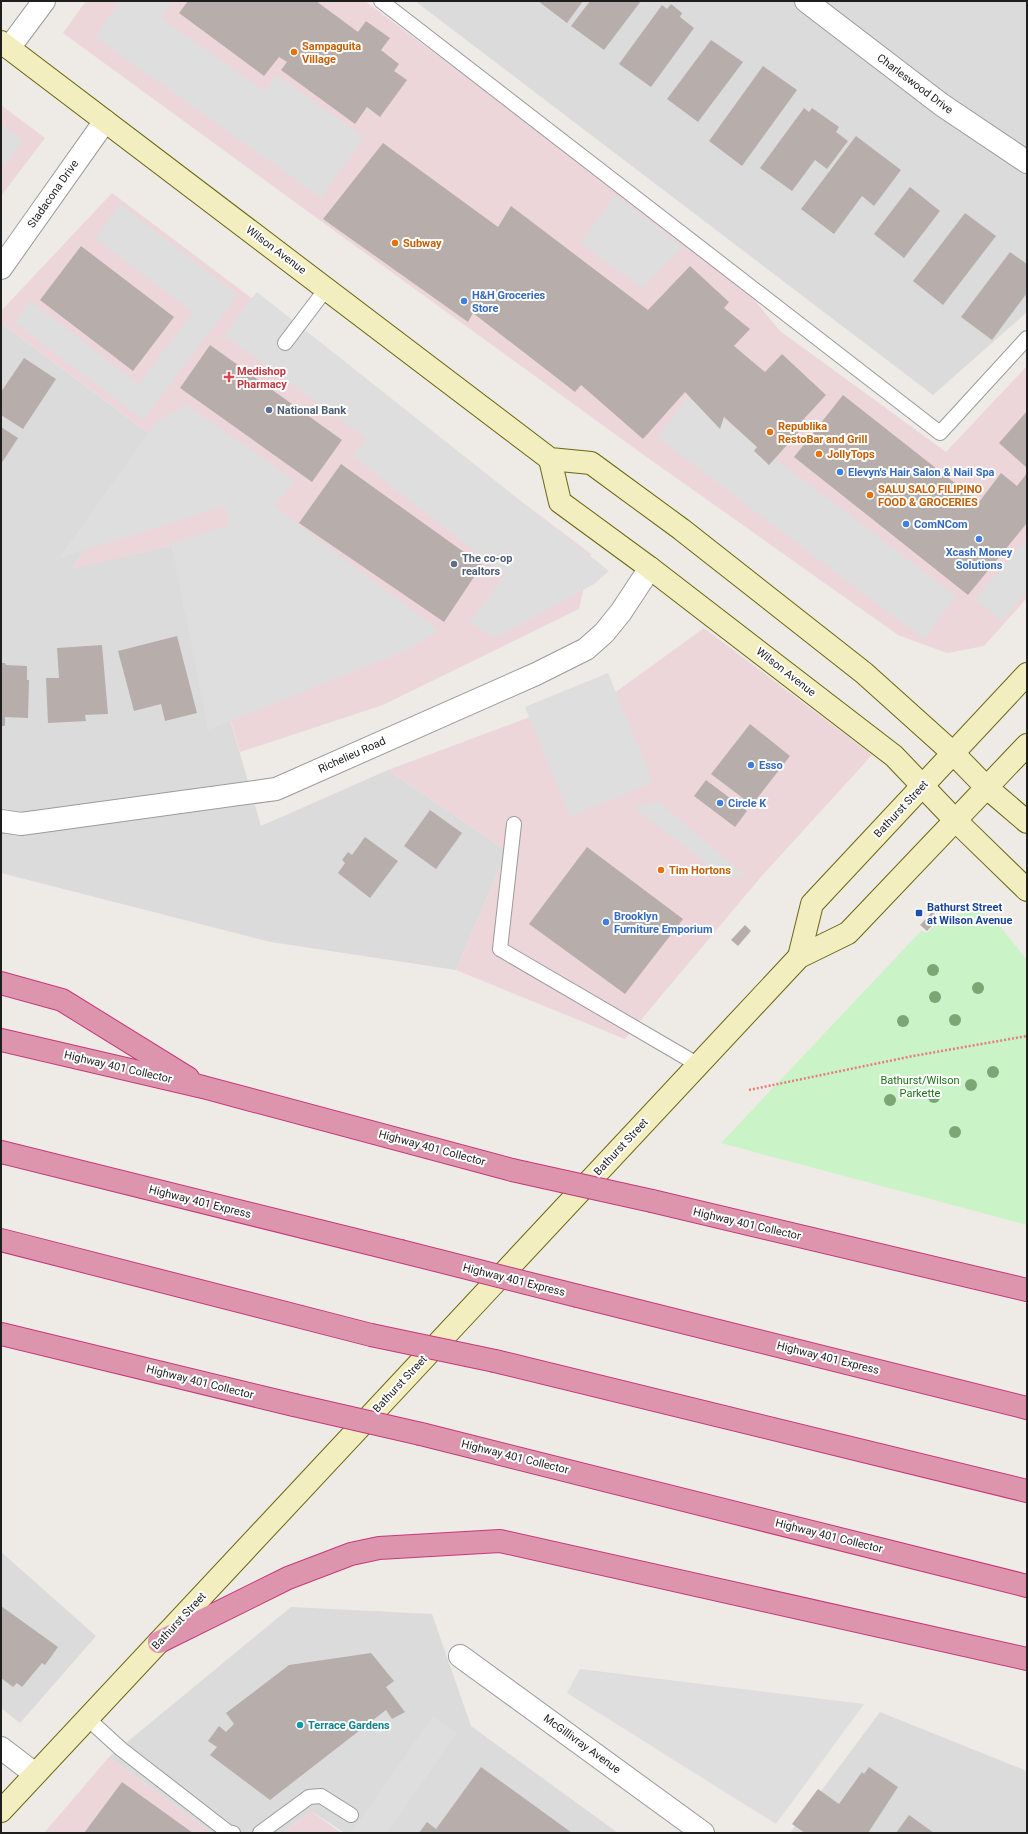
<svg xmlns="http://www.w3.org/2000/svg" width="1028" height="1834" font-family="Roboto,sans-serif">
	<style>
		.residential { fill: #dcdbdb }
		.commercial { fill: #edd6d9 }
		.park { fill: #caf3c7 }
		.parking { fill: #dedede }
		.building { fill: #b7aeab }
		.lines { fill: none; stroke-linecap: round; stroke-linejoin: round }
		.service-casing { stroke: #9b9b9b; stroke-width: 16 }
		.minor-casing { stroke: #9b9b9b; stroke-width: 24 }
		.secondary-casing { stroke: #6a6710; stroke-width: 24 }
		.motorway-casing { stroke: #c7377d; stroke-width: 24 }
		.path { stroke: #eb7a7e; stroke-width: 2.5; stroke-dasharray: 2 2; stroke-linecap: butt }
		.service { stroke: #fff; stroke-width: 14 }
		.minor { stroke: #fff; stroke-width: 22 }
		.secondary { stroke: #f3eebf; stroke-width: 22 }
		.motorway { stroke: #dd95ad; stroke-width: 22 }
		.motorway-bridge-casing { stroke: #c7377d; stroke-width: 24; stroke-linecap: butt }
		.motorway-bridge { stroke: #dd95ad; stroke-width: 22 }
		.tree { fill: #7aa774 }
		.food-dot { fill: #e8710a; stroke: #fff; stroke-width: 1.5 }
		.shop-dot { fill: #3f7fe0; stroke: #fff; stroke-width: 1.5 }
		.health-dot { fill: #e0444e; stroke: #fff; stroke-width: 1.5 }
		.service-dot { fill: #5c6f8a; stroke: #fff; stroke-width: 1.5 }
		.transit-dot { fill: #1a4fb4; stroke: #fff; stroke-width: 1.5 }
		.culture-dot { fill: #0f9aa8; stroke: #fff; stroke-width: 1.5 }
		.labels { text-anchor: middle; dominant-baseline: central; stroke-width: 4; stroke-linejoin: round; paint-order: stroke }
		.food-label { font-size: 11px; font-weight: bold; fill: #c56008; stroke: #fff; text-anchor: start }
		.street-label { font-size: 11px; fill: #1e1e1e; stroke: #fff }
		.shop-label { font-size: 11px; font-weight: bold; fill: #366cbe; stroke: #fff; text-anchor: start }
		.health-label { font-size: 11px; font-weight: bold; fill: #be3a42; stroke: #fff; text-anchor: start }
		.service-label { font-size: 11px; font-weight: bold; fill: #4e5e75; stroke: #fff; text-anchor: start }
		.transit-label { font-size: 11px; font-weight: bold; fill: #164399; stroke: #fff; text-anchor: start }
		.park-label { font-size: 11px; fill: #1c7117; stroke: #fff }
		.culture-label { font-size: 11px; font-weight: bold; fill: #0d838f; stroke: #fff; text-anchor: start }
	</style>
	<rect width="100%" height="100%" fill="#eeeae5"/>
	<!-- residential -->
	<g class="residential">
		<polygon points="415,1 1027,1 1027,312 933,395"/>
		<polygon points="1,323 155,438 73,568 179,544 261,826 388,770 507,851 456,970 271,942 1,873"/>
		<polygon points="1,1552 96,1636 20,1723 1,1708"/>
		<polygon points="291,1607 432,1614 471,1726 618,1833 345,1833 311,1811 282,1833 213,1833 109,1757"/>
		<polygon points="880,1712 1027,1771 1027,1833 790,1833"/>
	</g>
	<!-- commercial -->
	<g class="commercial">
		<polygon points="86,1 365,1 735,277 780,331 946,452 1027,366 1027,598 984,646 947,653 898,635 641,453 314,216 63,33"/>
		<polygon points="1,105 45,138 1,196"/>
		<polygon points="112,193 591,554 579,609 383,705 240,752 179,544 72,569 155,438 1,323 1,311"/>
		<polygon points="704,628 872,755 760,878 625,1039 456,970 507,851 388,770 554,708 573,723"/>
		<polygon points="109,1757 213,1833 44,1833"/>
		<polygon points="311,1811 341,1833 282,1833"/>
	</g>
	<!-- park -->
	<path class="park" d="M979,910L999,925L1027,960V1225L721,1143L921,931L927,933C942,918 959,913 979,910Z"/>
	<!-- parking -->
	<g class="parking">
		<polygon points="120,1 172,1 161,18 264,91 276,75 364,137 321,198 95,37"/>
		<polygon points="1,124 23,141 4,166 1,163"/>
		<polygon points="615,195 683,247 642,288 580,243"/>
		<polygon points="120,204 238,295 143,420 14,322 30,301 139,384 193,312 95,238"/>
		<polygon points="257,292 609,571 594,584 495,638 469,622 505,575 353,456 366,438 224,335"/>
		<polygon points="690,394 956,596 924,639 657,437"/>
		<polygon points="187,405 295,481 274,506 439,630 407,650 208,730 171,543 229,525 225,506 59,558 157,421"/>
		<polygon points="1027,539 1027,591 1002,621 975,599"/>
		<polygon points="608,673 653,782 570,817 525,707"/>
		<polygon points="659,802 746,876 725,878 633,807"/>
		<polygon points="580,1669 864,1704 776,1824 567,1693"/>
		<polygon points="433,1716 457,1733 387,1833 354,1833 352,1831"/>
	</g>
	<!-- building -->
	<g class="building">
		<polygon points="188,1 316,1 358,32 366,21 390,38 381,50 399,64 394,71 407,80 380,117 367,107 355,124 281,70 287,62 279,57 264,76 179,13"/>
		<polygon points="538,1 583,1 567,23"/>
		<polygon points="590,1 641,1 604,50 571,26"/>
		<polygon points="671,4 682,13 680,17 694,28 651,87 619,64 662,5 667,9"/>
		<polygon points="711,40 743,62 698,122 667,99"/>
		<polygon points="763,66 797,90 742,166 709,141"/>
		<polygon points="804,108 809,112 812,108 839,127 836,132 848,141 827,169 815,160 792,191 760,168"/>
		<polygon points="856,136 901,170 874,206 862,196 834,234 801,209"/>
		<polygon points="383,143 498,227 511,206 648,310 690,266 729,302 724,308 750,329 734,346 765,372 782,354 826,395 802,421 806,424 769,465 754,451 757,447 724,417 720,429 685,392 643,439 581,385 575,392 473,313 468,322 323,219"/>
		<polygon points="910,187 940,211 904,258 874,234"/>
		<polygon points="965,213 996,236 943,305 913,281"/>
		<polygon points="81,246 174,317 133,371 40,300"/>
		<polygon points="1010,252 1027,264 1027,293 992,340 961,317"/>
		<polygon points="210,345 342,440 312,482 180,388"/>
		<polygon points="24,358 56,379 23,429 1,415 1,392"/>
		<polygon points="843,395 979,502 1001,473 1017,486 1027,473 1027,523 968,595 794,457"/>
		<polygon points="1027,411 1027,468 999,443"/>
		<polygon points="1,427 18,438 1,464"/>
		<polygon points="341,464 482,565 444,622 299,523"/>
		<polygon points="177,636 197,713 165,721 161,704 134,711 118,651"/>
		<polygon points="102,645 108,714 85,715 86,721 48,723 46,678 59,678 57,648"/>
		<polygon points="1,663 5,663 6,665 27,666 27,680 29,680 28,718 5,717 5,726 1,726"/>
		<polygon points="750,724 790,756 752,805 711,774"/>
		<polygon points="706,780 747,811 735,827 694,796"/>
		<polygon points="430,810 462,833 436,869 404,846"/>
		<polygon points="365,837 398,861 370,898 338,873 345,863 342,860 348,852 352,855"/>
		<polygon points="587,847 683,919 625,994 529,924"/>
		<polygon points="932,912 939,918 927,931 920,925"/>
		<polygon points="745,925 751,931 738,946 731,940"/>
		<polygon points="1,1606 58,1647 45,1665 42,1663 22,1687 17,1683 13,1687 1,1678"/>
		<polygon points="371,1653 394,1681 386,1687 405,1712 392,1719 386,1710 270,1800 210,1755 217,1747 208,1741 219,1726 226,1732 234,1724 226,1713 289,1665"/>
		<polygon points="481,1767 557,1822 572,1833 419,1833 427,1822 436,1829"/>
		<polygon points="869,1767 898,1787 868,1833 805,1833 792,1824 818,1789 839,1804 862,1772 864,1774"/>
		<polygon points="122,1782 193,1833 84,1833"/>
		<polygon points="909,1815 934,1833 896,1833"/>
	</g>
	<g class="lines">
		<defs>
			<g id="service">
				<polyline points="381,1 940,433 1027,338"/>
				<polyline points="285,343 326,289"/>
				<polyline points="514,824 500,949 697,1064"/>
				<polyline points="87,1718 121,1749 228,1832 233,1833"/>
				<polyline points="260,1833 309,1797 321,1796 351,1815"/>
			</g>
			<g id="minor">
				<polyline points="806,1 942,105 1027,162"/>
				<polyline points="9,48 44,1"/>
				<polyline points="1,268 105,121"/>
				<polyline points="1,821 21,824 276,789 536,674 586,649 604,633 621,612 650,568"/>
				<polyline points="460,1656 703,1833"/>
				<polyline points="1,1748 35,1774"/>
			</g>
			<g id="secondary">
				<polyline points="1,42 550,459 591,463 681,529 864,673 953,753 986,787 1027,822"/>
				<polyline points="550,459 560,502 650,568 894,756 955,820 1027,890"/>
				<polyline points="799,957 812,904 1027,674"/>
				<polyline points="1,1811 799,957 848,933 1027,745"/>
			</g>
			<g id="motorway">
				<polyline points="1,983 62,1000 188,1078"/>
				<polyline points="1,1040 203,1087 512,1170"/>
				<polyline points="1,1152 400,1251"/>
				<polyline points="652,1201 1027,1290"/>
				<polyline points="1,1240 371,1335"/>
				<polyline points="578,1296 1027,1408"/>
				<polyline points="1,1334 294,1405"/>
				<polyline points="495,1361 1027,1491"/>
				<polyline points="421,1434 1027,1586"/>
				<polyline points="159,1642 288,1578 351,1554 379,1548 500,1541 1027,1659"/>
			</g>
		</defs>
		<!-- service casing -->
		<use href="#service" class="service-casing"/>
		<!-- minor casing -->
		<use href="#minor" class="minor-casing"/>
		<!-- secondary casing -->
		<use href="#secondary" class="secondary-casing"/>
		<!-- motorway casing -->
		<use href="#motorway" class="motorway-casing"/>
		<!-- path -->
		<polyline class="path" points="749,1090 913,1056 1027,1036"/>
		<!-- service -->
		<use href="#service" class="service"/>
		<!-- minor -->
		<use href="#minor" class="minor"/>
		<!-- secondary -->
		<use href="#secondary" class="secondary"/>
		<!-- motorway -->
		<use href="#motorway" class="motorway"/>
		<defs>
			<g id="motorway-bridge">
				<polyline points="512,1170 652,1201"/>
				<polyline points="400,1251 578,1296"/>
				<polyline points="371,1335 495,1361"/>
				<polyline points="294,1405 421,1434"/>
			</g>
		</defs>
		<!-- motorway-bridge casing -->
		<use href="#motorway-bridge" class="motorway-bridge-casing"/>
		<!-- motorway-bridge -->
		<use href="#motorway-bridge" class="motorway-bridge"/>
	</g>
	<!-- trees -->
	<g class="tree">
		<circle cx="933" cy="970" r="6"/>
		<circle cx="978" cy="988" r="6"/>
		<circle cx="935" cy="997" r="6"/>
		<circle cx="955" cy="1020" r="6"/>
		<circle cx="903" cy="1021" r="6"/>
		<circle cx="993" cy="1072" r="6"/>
		<circle cx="971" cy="1085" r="6"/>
		<circle cx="934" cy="1097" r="6"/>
		<circle cx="890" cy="1100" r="6"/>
		<circle cx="955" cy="1132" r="6"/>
	</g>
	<!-- markers -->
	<g class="food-dot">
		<circle cx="294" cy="52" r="4"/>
		<circle cx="395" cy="243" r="4"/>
		<circle cx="770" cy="432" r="4"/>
		<circle cx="819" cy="454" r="4"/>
		<circle cx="870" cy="495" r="4"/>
		<circle cx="661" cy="870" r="4"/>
	</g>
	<g class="shop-dot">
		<circle cx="464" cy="301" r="4"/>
		<circle cx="840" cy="472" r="4"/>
		<circle cx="906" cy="524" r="4"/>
		<circle cx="979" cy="539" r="4"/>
		<circle cx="751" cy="765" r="4"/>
		<circle cx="720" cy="803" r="4"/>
		<circle cx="606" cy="922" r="4"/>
	</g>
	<path class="health-dot" d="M227 371h4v4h4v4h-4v4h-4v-4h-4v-4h4z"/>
	<g class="service-dot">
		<circle cx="269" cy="410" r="4"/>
		<circle cx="454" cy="564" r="4"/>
	</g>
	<rect class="transit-dot" x="915" y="909" width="8" height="8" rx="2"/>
	<circle class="culture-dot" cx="300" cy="1725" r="4"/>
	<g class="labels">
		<!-- food labels -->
		<g class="food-label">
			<text x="302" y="46">Sampaguita<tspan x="302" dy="13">Village</tspan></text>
			<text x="403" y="243">Subway</text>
			<text x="778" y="426">Republika<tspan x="778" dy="13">RestoBar and Grill</tspan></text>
			<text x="827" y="454">JollyTops</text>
			<text x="878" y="489">SALU SALO FILIPINO<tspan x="878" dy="13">FOOD &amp; GROCERIES</tspan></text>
			<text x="669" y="870">Tim Hortons</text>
		</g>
		<!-- street labels -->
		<g class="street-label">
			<text transform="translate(915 84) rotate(37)">Charleswood Drive</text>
			<text transform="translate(53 194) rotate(-55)">Stadacona Drive</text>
			<text transform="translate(276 250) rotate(37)">Wilson Avenue</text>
			<text transform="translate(786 672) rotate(38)">Wilson Avenue</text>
			<text transform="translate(352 755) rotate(-24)">Richelieu Road</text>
			<text transform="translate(901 809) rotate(-47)">Bathurst Street</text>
			<text transform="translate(118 1067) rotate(13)">Highway 401 Collector</text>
			<text transform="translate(621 1147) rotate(-47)">Bathurst Street</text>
			<text transform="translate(432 1148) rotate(15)">Highway 401 Collector</text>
			<text transform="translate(200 1202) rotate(14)">Highway 401 Express</text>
			<text transform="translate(747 1224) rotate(13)">Highway 401 Collector</text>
			<text transform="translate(514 1280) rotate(14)">Highway 401 Express</text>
			<text transform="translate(828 1358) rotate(14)">Highway 401 Express</text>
			<text transform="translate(200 1382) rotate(14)">Highway 401 Collector</text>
			<text transform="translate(400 1384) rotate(-47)">Bathurst Street</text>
			<text transform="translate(515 1457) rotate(14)">Highway 401 Collector</text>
			<text transform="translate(829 1536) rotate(14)">Highway 401 Collector</text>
			<text transform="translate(179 1621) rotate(-47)">Bathurst Street</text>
			<text transform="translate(582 1744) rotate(36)">McGillivray Avenue</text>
		</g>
		<!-- shop labels -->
		<g class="shop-label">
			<text x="472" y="295">H&amp;H Groceries<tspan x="472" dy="13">Store</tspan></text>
			<text x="848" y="472">Elevyn's Hair Salon &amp; Nail Spa</text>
			<text x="914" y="524">ComNCom</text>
			<text x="979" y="552" text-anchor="middle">Xcash Money<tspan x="979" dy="13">Solutions</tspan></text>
			<text x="759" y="765">Esso</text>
			<text x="728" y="803">Circle K</text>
			<text x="614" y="916">Brooklyn<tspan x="614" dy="13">Furniture Emporium</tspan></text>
		</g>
		<!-- health labels -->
		<g class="health-label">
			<text x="237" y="371">Medishop<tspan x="237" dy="13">Pharmacy</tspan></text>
		</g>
		<!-- service labels -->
		<g class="service-label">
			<text x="277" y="410">National Bank</text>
			<text x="462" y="558">The co-op<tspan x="462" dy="13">realtors</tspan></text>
		</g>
		<!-- transit labels -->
		<g class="transit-label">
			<text x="927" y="907">Bathurst Street<tspan x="927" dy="13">at Wilson Avenue</tspan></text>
		</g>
		<!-- park labels -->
		<g class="park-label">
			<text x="920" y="1080">Bathurst/Wilson<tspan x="920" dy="13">Parkette</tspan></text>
		</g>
		<!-- culture labels -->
		<g class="culture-label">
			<text x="308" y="1725">Terrace Gardens</text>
		</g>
	</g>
	<!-- border -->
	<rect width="1028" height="1834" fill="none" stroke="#1e1e1e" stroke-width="4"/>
</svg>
